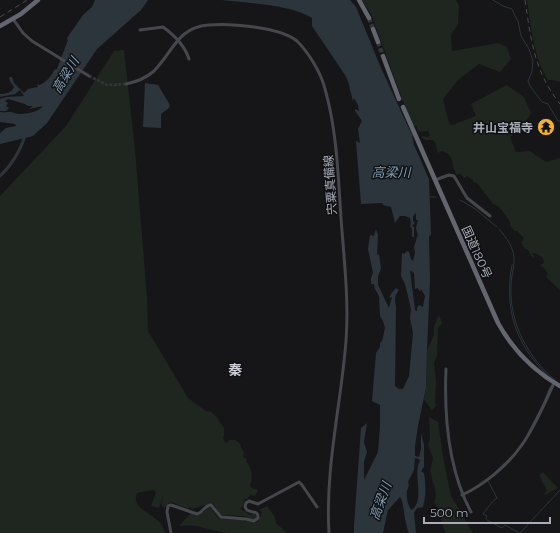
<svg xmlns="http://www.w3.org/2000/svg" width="560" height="533" font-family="Montserrat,'Noto Sans JP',sans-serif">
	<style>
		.green { fill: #1e261f }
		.water { fill: #2c353c; fill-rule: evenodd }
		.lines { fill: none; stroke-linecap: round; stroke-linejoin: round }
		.stream { stroke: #2c353c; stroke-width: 1 }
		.river { stroke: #2c353c; stroke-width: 3 }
		.secondary-tunnel { stroke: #333438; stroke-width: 3; stroke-dasharray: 3 1.5; stroke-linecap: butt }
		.highway-tunnel { stroke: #333438; stroke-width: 4.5; stroke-dasharray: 4.5 2; stroke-linecap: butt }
		.secondary { stroke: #45474d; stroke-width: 3 }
		.highway { stroke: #63666e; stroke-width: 4.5 }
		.rail { stroke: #4a4c52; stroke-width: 1; stroke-dasharray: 5 4; stroke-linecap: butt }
		.labels { text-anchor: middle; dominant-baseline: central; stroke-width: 3; stroke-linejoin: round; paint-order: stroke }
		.poi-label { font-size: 12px; font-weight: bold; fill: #a8adb8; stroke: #111113; text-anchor: end }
		.street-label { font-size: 12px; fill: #a8adb8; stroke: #111113 }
		.water-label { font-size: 13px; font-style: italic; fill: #7f9bb3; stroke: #111113 }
		.quarter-label { font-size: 14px; font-weight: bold; fill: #c9ccd4; stroke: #111113 }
	</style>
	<rect width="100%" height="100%" fill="#161618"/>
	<!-- green -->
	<g class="green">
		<path d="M362,0H456L459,6L458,24L451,35L452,51L498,43L507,47L511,59L500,72L479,64L458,80L443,99L449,123L452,125L476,116L471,104L507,85L524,97L531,113L523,126L510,137L516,152L530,151L546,162L560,158V290L547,278L546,276L548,274L545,269L540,265L544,263C543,255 540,256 534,253L532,254L535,257L533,258L527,249H525L521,242L524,238L517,231H515L511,227L509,220L501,209L498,206L493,204L477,183L473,182V180L467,176L465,178L460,174L457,175C449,164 457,156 442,151L438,153L435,142L432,140H426L421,138L422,136L428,137L430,135L428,131L419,132L417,129V126H412L371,14Z"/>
		<path d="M527,0H560V82L552,80H548C534,58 531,26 527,0Z"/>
		<path d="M124,50L135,150L147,297L148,331L188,398L206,411L211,412L217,417L219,421L224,428V436L223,438L226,443L230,440H235L241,444L240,445L244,453L243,457L247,459L246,461C252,468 253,477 250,486L253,489H257L258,491L255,496L250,495L247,499H245L243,506L240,509L251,515L255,513L256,517L253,520L245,516L221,515L213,504C207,504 198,507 192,509L190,507L188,509L171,502L166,505L165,508L161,505L164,494L159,508L151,506L156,492L153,490L137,493C131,507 149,512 157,520C162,523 163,528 165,533H0V196L66,126L114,51Z"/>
		<polygon points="439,315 442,323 438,328 437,355 434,363 436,382 435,403 436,406 432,410 424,400 426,388 427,350 434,335 434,326"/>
		<path d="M429,417L438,422L443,457L451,496L473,533H446C440,523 441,511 434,502L436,498L435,489L430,471L433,458L428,445L430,438Z"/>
		<polygon points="543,472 558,488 545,495 544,493 547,491 539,475"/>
		<path d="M267,506L275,517L276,523L287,533H226C223,532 220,532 217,531C201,528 196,524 179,526L191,513L195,515H200L209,507L211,508L219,519L244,520L256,523L260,518L262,512L259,510Z"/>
	</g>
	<!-- water -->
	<g class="water">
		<path d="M95,0H148L141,10L97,49L47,123L33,136L0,144V133L6,128L16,126L15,124L0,122V112C4,113 6,112 10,112C13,112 16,114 19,114C27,114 39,112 43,106L29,109L33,106H28L25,104L8,99L5,101L8,103L6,106L9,108L6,111H0V99L6,97L24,96L20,90L15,94L0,97V94C6,94 12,93 14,87L10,81L9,77H12L14,83L24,93L28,89L38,87L37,84L40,85C46,82 52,76 54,70L57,69L68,40L67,38L83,15L92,7Z"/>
		<path d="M221,0H350L356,7L381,68L412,135L414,145L429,179L431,234L429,237L430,281L427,350L426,388L418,426L415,446V456L419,457L421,449V433L424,445V467L421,471L424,473C426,485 426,496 423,507L417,508L414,513L416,533H409C404,523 404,500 400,497L388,510L383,533H354V526L361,428L367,423L364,442L367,452L364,462V480L378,452L380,426V405L372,401L376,353L380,347V343L382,341L385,328L383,321L380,316L379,296L375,289L374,284H371V278L373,273L368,249L370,235L374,236L376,229L378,235L377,255L379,254L381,268L378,277V285L389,308L392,297L389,298L391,294L396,288L399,290C395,295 394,299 396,306L395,386L399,389H403L409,376L413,333L410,318L411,309L405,284L401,276L402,253L404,254L407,251L409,252L411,259L413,261L415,253L414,247L417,237L418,236L416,228L418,220H416V213L413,216V221L415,223L412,226L414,227V237H412V229L410,226L411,224L410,218L405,216H400L395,223L391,207L383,205L382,203L361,204L356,141L360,143L358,129L362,121L355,111V109L359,111L358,105L354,98L353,101L348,81L345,75L312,26V18C290,4 247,3 221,0ZM410,270L414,273L415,289L418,288L420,292L421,289L425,296L423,307L419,305L417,308V311L415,310ZM415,458L419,459L420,461C412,473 426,502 411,510C408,505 406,499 407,491C408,487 410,486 408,482L414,470Z"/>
		<polygon points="145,83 158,85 170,105 169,108 161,114 161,128 143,127"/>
	</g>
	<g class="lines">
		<!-- stream -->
		<g class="stream">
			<polyline points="493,0 503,6 512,9 515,16 518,21 521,36 529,49 533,61 532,72 528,81 530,86 542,102 548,104 558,121 560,121"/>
			<polyline points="429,197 436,197"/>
			<polyline points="460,200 474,208 497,227"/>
			<path d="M499,229C506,237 515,249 514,261C514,269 511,277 511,285C509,323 528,358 556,381"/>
			<path d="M512,265C504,308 515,343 546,374"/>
			<polyline points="528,433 544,402 550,387"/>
			<polyline points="493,474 511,457"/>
			<path d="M486,519L487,516L483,514C488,508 490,503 497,498L488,481"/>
			<polyline points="487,520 502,528 505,525 519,533"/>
			<polyline points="520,533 560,490"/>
		</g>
		<!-- river -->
		<path class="river" d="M0,176C11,166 21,150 25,135"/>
		<!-- secondary-tunnel -->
		<polyline class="secondary-tunnel" points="89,76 107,85 126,84"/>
		<!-- highway-tunnel -->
		<g class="highway-tunnel">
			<polyline points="369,18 373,29"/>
			<polyline points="378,42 383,56"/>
		</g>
		<!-- secondary -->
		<g class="secondary">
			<polyline points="13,19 23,33 32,41 89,76"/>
			<path d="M140,30L163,27C174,35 185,46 189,59"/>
			<path d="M126,84C136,82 146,78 154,71C172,53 178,27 208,25C230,23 280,27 297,41C309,53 321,73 325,89C337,131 338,175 341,218C344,259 349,300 346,341C341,405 325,468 329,533"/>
			<polyline points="435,180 449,175 454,176 467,198 490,216"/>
			<path d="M446,369C444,417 448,469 471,512"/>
			<path d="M462,495C484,485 508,465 521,446C535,427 544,404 554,383"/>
			<path d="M171,533L167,512L168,506L171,505L197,514C203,513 204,505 211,505L221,517L246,519L254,521L258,518C259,510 251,513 247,510L245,507L246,503L249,501L258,504L299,482L302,485L317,507"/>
		</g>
		<!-- highway -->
		<g class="highway">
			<polyline points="359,0 369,18"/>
			<polyline points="0,26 21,14 38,0"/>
			<polyline points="373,29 378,42"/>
			<polyline points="383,56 399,99"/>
			<path d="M403,107L498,323C513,350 534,371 560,386"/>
		</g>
		<!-- rail -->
		<g class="rail">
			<path d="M525,0C531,40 534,71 560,104"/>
			<polyline points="0,17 13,9 27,0"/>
		</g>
	</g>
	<!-- icons -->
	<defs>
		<symbol id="temple-disc" viewBox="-11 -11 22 22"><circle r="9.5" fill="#f2b134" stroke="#111113"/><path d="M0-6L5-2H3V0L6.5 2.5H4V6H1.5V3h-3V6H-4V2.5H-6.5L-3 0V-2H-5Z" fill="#111"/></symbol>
	</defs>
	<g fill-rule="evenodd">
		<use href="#temple-disc" x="536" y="117" width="20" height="20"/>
	</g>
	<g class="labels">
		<!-- poi labels -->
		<g class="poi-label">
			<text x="533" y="127">井山宝福寺</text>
		</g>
		<!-- street labels -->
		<g class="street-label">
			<text transform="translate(330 185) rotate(-94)">宍粟真備線</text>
			<text transform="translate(477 252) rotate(66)">国道180号</text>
		</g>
		<!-- water labels -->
		<g class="water-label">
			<text transform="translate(65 75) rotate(-59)">高梁川</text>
			<text x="391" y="172">高梁川</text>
			<text transform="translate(380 501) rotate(-70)">高梁川</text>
		</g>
		<!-- quarter labels -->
		<g class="quarter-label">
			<text x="235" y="370">秦</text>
		</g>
	</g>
	<!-- scale -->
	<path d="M424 517v6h126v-6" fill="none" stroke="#a8adb8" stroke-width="2"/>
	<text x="430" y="517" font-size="12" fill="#a8adb8" stroke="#111113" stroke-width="3" paint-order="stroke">500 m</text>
</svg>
